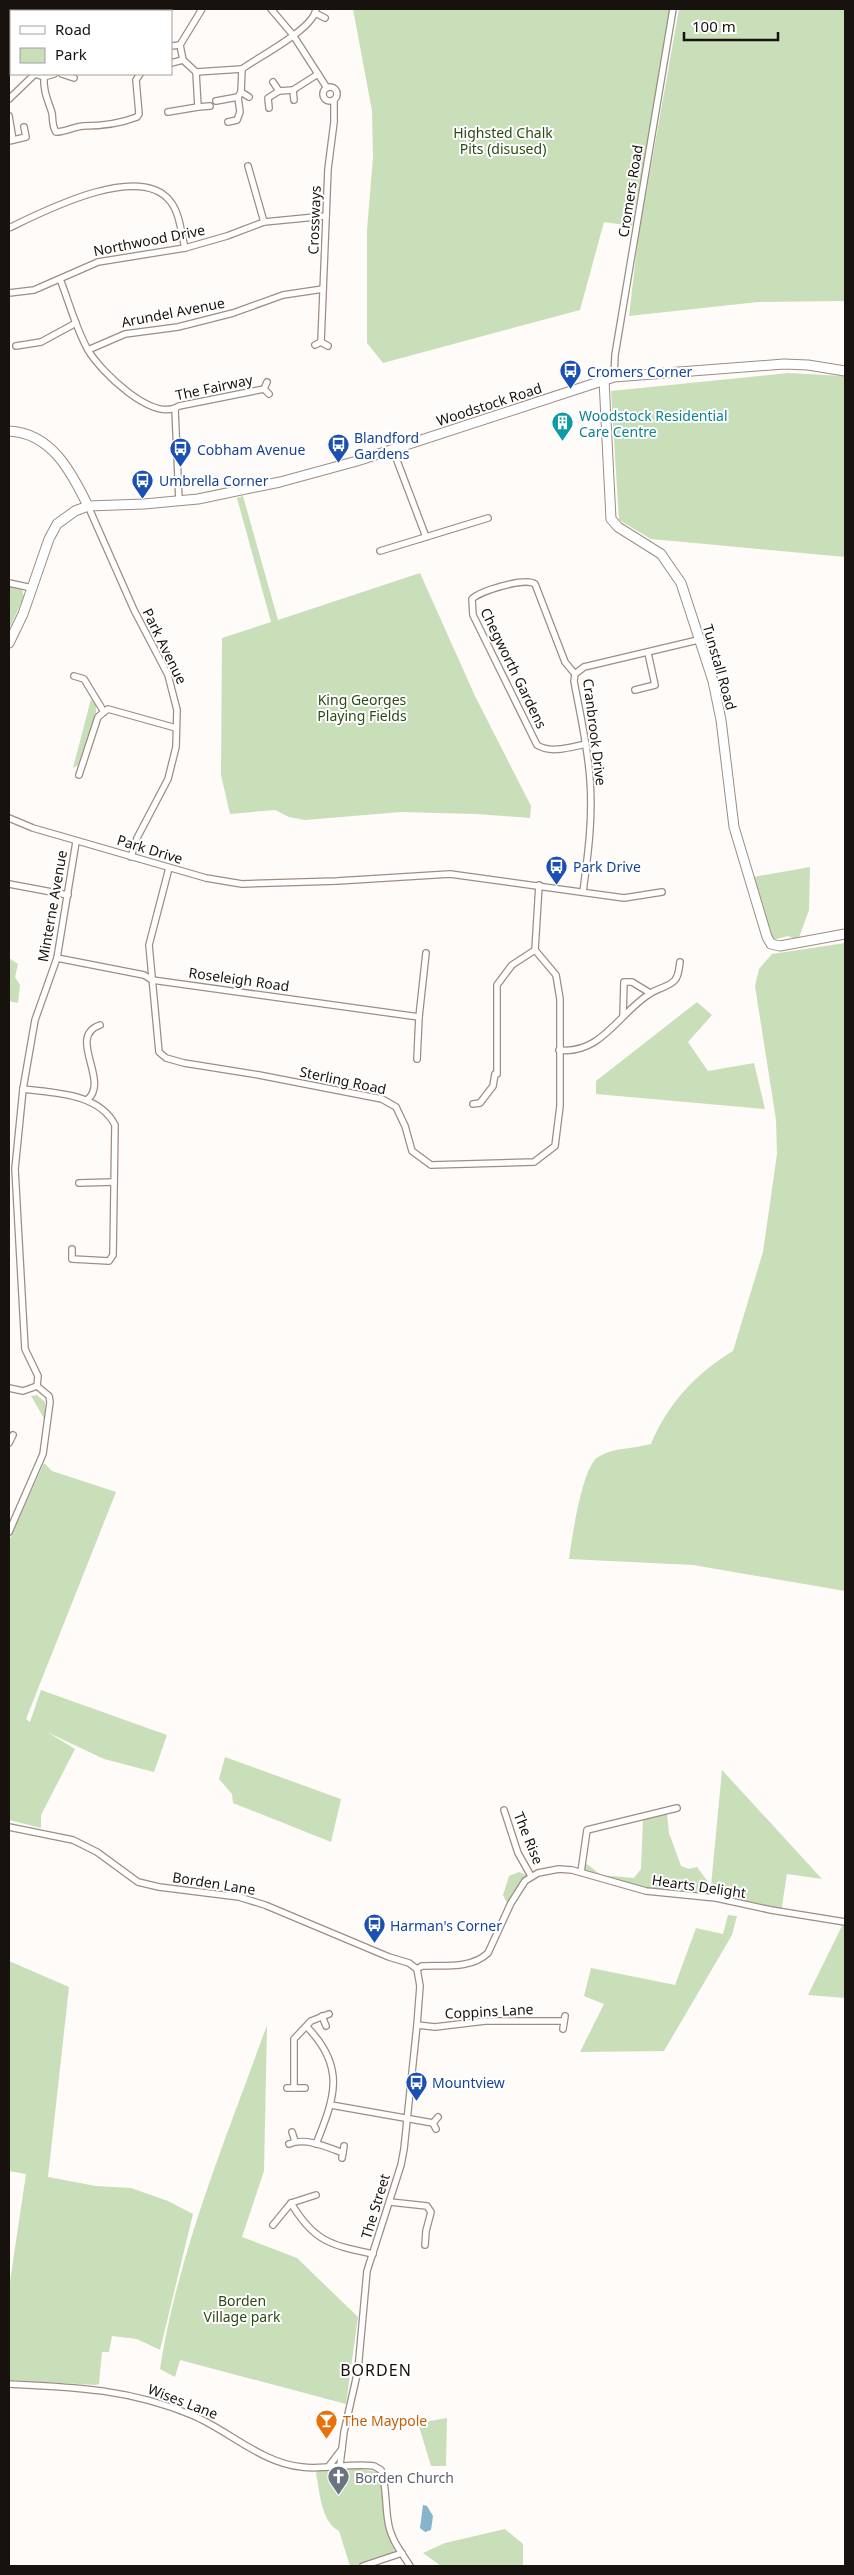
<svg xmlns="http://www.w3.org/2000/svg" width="854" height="2575" font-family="'Noto Sans',sans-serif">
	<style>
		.green { fill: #c9dfb9 }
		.water { fill: #86b4ca }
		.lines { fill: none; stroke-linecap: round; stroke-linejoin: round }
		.street-casing { stroke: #9e8d82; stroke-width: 8 }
		.secondary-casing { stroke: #9e8d82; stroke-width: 11 }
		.street { stroke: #fff; stroke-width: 5.5 }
		.secondary { stroke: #fff; stroke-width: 9 }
		.labels { text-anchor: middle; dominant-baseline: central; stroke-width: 4; stroke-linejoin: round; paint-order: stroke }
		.park-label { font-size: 14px; fill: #2d4912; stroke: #fff }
		.street-label { font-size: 14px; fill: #18120e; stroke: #fff }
		.transit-label { font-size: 14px; fill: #164399; stroke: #fff; text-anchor: start }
		.culture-label { font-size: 14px; fill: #0d838f; stroke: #fff; text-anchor: start }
		.food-label { font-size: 14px; fill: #c56008; stroke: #fff; text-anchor: start }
		.worship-label { font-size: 14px; fill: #5b616d; stroke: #fff; text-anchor: start }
		.quarter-label { font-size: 16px; letter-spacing: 1px; fill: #18120e; stroke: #fff }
	</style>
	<rect width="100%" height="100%" fill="#fefbf8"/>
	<!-- green -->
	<g class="green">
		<polygon points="353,9 672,9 632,226 604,222 580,310 383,363 367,343 367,230 373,157 372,111"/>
		<polygon points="679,9 845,9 845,301 758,302 629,316 638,239"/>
		<polygon points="788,373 845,376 845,557 651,539 619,520 611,391"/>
		<polygon points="243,496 278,620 420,573 475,696 531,806 530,818 476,814 401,812 305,820 289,817 275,810 230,814 221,775 222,638 271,622 237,498"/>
		<polygon points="9,586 22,589 24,597 9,629"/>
		<polygon points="91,699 96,706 96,713 78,765 73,768"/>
		<polygon points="810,867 809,910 798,940 788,936 773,940 753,877"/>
		<path d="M845,943V1591L693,1565L569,1559C572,1538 582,1467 598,1457C614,1447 634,1449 651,1444C667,1405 696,1373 733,1351L763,1252L777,1154L776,1120L755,986L759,969L772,954Z"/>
		<polygon points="9,958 18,964 15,977 20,985 18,1003 9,1001"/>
		<polygon points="697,1002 712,1015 688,1042 708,1071 754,1063 765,1109 596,1094 596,1081"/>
		<polygon points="37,1395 45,1402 45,1420 31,1396"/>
		<polygon points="44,1463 52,1471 116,1492 26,1719 30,1722 41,1690 167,1735 154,1772 104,1759 47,1732 75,1749 41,1815 41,1828 9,1820 9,1541"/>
		<polygon points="225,1757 341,1799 331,1842 233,1803 232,1794 219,1779"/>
		<polygon points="722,1770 822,1879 787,1874 781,1912 716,1898 646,1891 581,1870 587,1864 601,1875 634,1878 641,1869 643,1819 667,1813 669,1833 681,1866 689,1869 697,1867 711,1886"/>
		<polygon points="519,1872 527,1875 521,1881 509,1904 507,1903 503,1895 509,1876"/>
		<polygon points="728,1915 737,1916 732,1935 664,2051 580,2052 604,2004 584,1996 591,1968 675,1985 696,1928 723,1934"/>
		<polygon points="842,1926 845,1926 845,1998 808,1995"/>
		<polygon points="9,1961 69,1987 48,2177 96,2186 131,2188 168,2201 193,2214 160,2350 137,2339 112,2336 109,2352 102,2352 99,2384 96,2385 9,2380 9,2288 26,2174 9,2171"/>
		<path d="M267,2025L264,2171L242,2237L297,2258L358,2317L346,2404L180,2360L175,2377L160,2369C178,2251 227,2137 267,2025Z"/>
		<polygon points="447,2418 446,2466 431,2466 418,2423"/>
		<path d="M348,2467L378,2472C389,2497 380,2521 395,2550L392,2555L354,2566H350L339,2531C321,2522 320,2492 316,2474L317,2471Z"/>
		<polygon points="505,2529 523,2544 523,2566 441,2566 423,2553 445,2543"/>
	</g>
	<!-- water -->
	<polygon class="water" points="423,2505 427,2506 433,2516 431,2530 425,2532 420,2528"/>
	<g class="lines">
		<defs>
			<g id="street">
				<polyline points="11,9 13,11"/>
				<polyline points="131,9 133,11"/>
				<polyline points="271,9 293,35 327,88"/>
				<polyline points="61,11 62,9"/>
				<polyline points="315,13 325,18"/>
				<polyline points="9,27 11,23"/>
				<polyline points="9,42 11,44"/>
				<polyline points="180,45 202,9"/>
				<polyline points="171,46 180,45"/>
				<polyline points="171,63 183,60"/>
				<path d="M242,69C258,57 314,29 316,9"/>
				<polyline points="196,72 242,69"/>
				<polyline points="62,74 74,78"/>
				<path d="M44,77C43,91 48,100 52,113C53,120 52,126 56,132C65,132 73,127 83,126C102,126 119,124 137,117L139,114L136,80L140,74"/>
				<polyline points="273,82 279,91"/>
				<circle cx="330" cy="94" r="7"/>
				<polyline points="293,90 294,100"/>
				<polyline points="241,92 249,97"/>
				<polyline points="9,99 35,74 44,77 54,74"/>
				<polyline points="216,101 238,97 241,92 242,69"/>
				<polyline points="198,107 210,106"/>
				<polyline points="269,108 268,98 279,91 293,90 318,74"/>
				<polyline points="168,112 198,107 196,72 183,60 180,45"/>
				<polyline points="9,116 13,140"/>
				<polyline points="228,122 237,120 240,112 238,97"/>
				<polyline points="9,141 26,137 24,127"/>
				<polyline points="248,166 264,222"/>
				<path d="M9,228C44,211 139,162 170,201C180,213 181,233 185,248"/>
				<path d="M60,279C69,302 76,329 88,350C101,372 153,423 179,406L264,389"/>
				<polyline points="9,293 34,290 98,262 185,248 227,236 264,222 326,216"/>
				<polyline points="321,342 328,169 334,122 334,100"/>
				<polyline points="315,345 321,342 328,346"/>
				<polyline points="16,346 41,342 76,323"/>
				<polyline points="88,350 125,334 178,327 233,313 283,295 323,289"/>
				<polyline points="614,377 615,355 673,9"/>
				<polyline points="267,382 264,389 269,394"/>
				<polyline points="175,409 179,501"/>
				<polyline points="88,506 134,610 168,675 177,710 176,747 168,779 137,838 131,857"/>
				<polyline points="426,537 488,518"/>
				<polyline points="380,551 426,537 393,450"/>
				<polyline points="9,583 32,588"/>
				<path d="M575,674L565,662L535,584C525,577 480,591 472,599L473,615L537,745C551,754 571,747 586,744"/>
				<polyline points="74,676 84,679 104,712"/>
				<polyline points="635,690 655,685 648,653"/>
				<polyline points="79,775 98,717 108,709 176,728"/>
				<polyline points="9,818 33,828 206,878 242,884 337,881 450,874 624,898 662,892"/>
				<polyline points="169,868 149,945 159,1052 166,1058 184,1063 259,1075 382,1099 396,1107 405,1126 412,1151 431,1165 534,1162 555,1146 560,1106 560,999 556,975 535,950"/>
				<polyline points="9,884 68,895"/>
				<path d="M583,892C588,854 593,818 590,780C588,747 580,714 574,681L575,674L584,667L698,640"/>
				<polyline points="57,958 144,975 152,980 419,1017 417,1059"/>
				<polyline points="623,1016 624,982 632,982 650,993"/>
				<polyline points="419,1017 426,953"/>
				<path d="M559,1050C602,1055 619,1012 651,993C658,988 669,987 675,980C679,975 679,968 680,962"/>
				<path d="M23,1089C54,1093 99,1093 115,1125L113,1255L109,1261L72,1259V1249"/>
				<path d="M87,1100C111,1081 66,1037 100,1025"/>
				<polyline points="473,1104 480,1103 493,1086 495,1074 497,1074 497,985 512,965 535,950 539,885"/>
				<polyline points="79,1183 114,1182"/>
				<polyline points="37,1386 38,1376 25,1349 15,1169 23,1089 35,1020 57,958 76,842"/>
				<polyline points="9,1388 23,1391 37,1386"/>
				<polyline points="9,1443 13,1435"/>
				<polyline points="9,1532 43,1454 50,1402 49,1396 37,1386"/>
				<polyline points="504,1810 518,1853 531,1876"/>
				<polyline points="9,1827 73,1840 97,1852 138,1882 159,1887 239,1897 265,1905 389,1957 409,1963 417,1969"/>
				<polyline points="581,1872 587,1830 677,1808"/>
				<path d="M417,1969L422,1966C445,1965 471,1969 488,1953L511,1903L525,1881L538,1873L559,1869L572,1870L646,1891L716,1898L771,1910L845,1922"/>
				<polyline points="322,2016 326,2026"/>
				<polyline points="417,2025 435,2027 485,2021 563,2021"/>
				<path d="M307,2027C346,2067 335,2097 316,2144"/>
				<polyline points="563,2029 565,2016"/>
				<polyline points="287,2088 305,2088"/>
				<polyline points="294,2088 294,2039 311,2021 329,2014"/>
				<polyline points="331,2105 433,2123"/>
				<polyline points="436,2129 433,2123 438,2117"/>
				<polyline points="292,2132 295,2141"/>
				<path d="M289,2144C305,2137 327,2147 343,2153"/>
				<polyline points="342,2158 344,2146"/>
				<polyline points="390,2202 427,2206 431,2212 426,2231 425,2245"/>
				<path d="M291,2203C314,2242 331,2245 373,2254"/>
				<polyline points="273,2225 291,2203 316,2195"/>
				<path d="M9,2384C75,2387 129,2389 192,2415C228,2430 261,2463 302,2467C323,2470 350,2463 374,2466L381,2470C387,2487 385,2504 388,2521C390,2538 401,2552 410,2566"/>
				<polyline points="340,2465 344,2432 358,2370 367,2271 401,2165 404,2149 417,2025 420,1986 417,1969"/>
				<polyline points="329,2466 342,2449"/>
				<polyline points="363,2566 402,2553"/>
			</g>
			<g id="secondary">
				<polyline points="604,380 611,519 618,527 661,554 681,583 713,681 721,720 734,827 767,937 771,944 780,946 845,934"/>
				<path d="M9,431C51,433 71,471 88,506"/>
				<polyline points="9,643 23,614 49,539 57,524 75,511 88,506 144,504 198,499 280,482 357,461 614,377 784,364 808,365 845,371"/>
			</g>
		</defs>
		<!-- street casing -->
		<use href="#street" class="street-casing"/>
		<!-- secondary casing -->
		<use href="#secondary" class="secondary-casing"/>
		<!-- street -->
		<use href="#street" class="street"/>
		<!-- secondary -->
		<use href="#secondary" class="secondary"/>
	</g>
	<!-- icons -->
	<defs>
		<symbol id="bus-pin" viewBox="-11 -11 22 30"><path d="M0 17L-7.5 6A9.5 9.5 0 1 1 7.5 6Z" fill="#1a4fb4" stroke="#fff"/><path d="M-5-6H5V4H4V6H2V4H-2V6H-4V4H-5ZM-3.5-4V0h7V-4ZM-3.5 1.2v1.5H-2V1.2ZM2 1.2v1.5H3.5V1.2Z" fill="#fff"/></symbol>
		<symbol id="building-pin" viewBox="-11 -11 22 30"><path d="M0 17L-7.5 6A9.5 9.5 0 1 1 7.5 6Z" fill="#0f9aa8" stroke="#fff"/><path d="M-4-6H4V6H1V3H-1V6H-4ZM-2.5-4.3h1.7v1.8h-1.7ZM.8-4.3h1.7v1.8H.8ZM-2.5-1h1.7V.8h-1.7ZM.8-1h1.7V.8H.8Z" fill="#fff"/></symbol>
		<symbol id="bar-pin" viewBox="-11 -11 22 30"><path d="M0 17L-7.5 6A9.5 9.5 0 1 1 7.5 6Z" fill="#e8710a" stroke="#fff"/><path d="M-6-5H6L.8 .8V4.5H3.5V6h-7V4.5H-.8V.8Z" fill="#fff"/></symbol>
		<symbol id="church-pin" viewBox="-11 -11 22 30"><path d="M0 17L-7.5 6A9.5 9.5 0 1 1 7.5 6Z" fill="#6b7280" stroke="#fff"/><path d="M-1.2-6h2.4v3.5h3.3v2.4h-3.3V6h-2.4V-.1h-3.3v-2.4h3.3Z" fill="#fff"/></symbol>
	</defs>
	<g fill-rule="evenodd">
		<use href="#bus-pin" x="558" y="358" width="25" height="34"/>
		<use href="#building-pin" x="550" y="410" width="25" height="34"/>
		<use href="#bus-pin" x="326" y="432" width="25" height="34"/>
		<use href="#bus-pin" x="168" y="436" width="25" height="34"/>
		<use href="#bus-pin" x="130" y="468" width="25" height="34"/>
		<use href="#bus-pin" x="544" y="854" width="25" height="34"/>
		<use href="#bus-pin" x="362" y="1912" width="25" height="34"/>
		<use href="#bus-pin" x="404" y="2070" width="25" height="34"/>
		<use href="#bar-pin" x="314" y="2408" width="25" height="34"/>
		<use href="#church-pin" x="326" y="2464" width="25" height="34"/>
	</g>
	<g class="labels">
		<!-- park labels -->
		<g class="park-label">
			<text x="503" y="132">Highsted Chalk<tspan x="503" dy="16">Pits (disused)</tspan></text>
			<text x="362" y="699">King Georges<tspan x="362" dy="16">Playing Fields</tspan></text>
			<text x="242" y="2300">Borden<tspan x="242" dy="16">Village park</tspan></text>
		</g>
		<!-- street labels -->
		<g class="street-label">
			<text transform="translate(630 191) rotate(-81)">Cromers Road</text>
			<text transform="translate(314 220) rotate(-88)">Crossways</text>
			<text transform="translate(149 240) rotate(-11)">Northwood Drive</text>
			<text transform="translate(173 312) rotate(-11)">Arundel Avenue</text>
			<text transform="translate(214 387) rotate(-12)">The Fairway</text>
			<text transform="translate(489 404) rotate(-18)">Woodstock Road</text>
			<text transform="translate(165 646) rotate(64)">Park Avenue</text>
			<text transform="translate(720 667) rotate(74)">Tunstall Road</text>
			<text transform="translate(514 668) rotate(64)">Chegworth Gardens</text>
			<text transform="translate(595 732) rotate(83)">Cranbrook Drive</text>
			<text transform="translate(150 849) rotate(17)">Park Drive</text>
			<text transform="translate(52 906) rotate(-80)">Minterne Avenue</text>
			<text transform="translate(239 979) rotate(8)">Roseleigh Road</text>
			<text transform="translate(343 1080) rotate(12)">Sterling Road</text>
			<text transform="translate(529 1838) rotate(68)">The Rise</text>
			<text transform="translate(214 1883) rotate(9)">Borden Lane</text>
			<text transform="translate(699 1886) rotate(8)">Hearts Delight</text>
			<text transform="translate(489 2011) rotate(-3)">Coppins Lane</text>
			<text transform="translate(375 2206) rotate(-73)">The Street</text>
			<text transform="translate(183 2401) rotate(21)">Wises Lane</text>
		</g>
		<!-- transit labels -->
		<g class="transit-label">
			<text x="587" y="371">Cromers Corner</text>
			<text x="354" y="437">Blandford<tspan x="354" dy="16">Gardens</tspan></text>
			<text x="197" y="449">Cobham Avenue</text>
			<text x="159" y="480">Umbrella Corner</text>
			<text x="573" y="866">Park Drive</text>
			<text x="390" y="1925">Harman's Corner</text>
			<text x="432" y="2082">Mountview</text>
		</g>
		<!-- culture labels -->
		<g class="culture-label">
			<text x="579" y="415">Woodstock Residential<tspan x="579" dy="16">Care Centre</tspan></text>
		</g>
		<!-- food labels -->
		<g class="food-label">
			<text x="343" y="2420">The Maypole</text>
		</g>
		<!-- worship labels -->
		<g class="worship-label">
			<text x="355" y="2477">Borden Church</text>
		</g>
		<!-- quarter labels -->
		<g class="quarter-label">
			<text x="376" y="2370">BORDEN</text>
		</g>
	</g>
	<!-- border -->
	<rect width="854" height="2575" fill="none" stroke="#18120e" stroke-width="20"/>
	<!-- legend -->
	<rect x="10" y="10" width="162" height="65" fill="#ffffff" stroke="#a3a09f"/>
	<rect x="20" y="26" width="25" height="8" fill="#ffffff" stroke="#a3a09f"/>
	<text x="55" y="35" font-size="15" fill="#18120e">Road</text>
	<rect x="20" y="48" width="25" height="15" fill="#c9dfb9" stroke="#a3a09f"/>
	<text x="55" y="60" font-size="15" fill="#18120e">Park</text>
	<!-- scale -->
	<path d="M684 32v8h94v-8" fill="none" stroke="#18120e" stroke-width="2.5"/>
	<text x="692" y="32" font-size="15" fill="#18120e" stroke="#ffffff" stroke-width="4" paint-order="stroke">100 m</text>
</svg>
